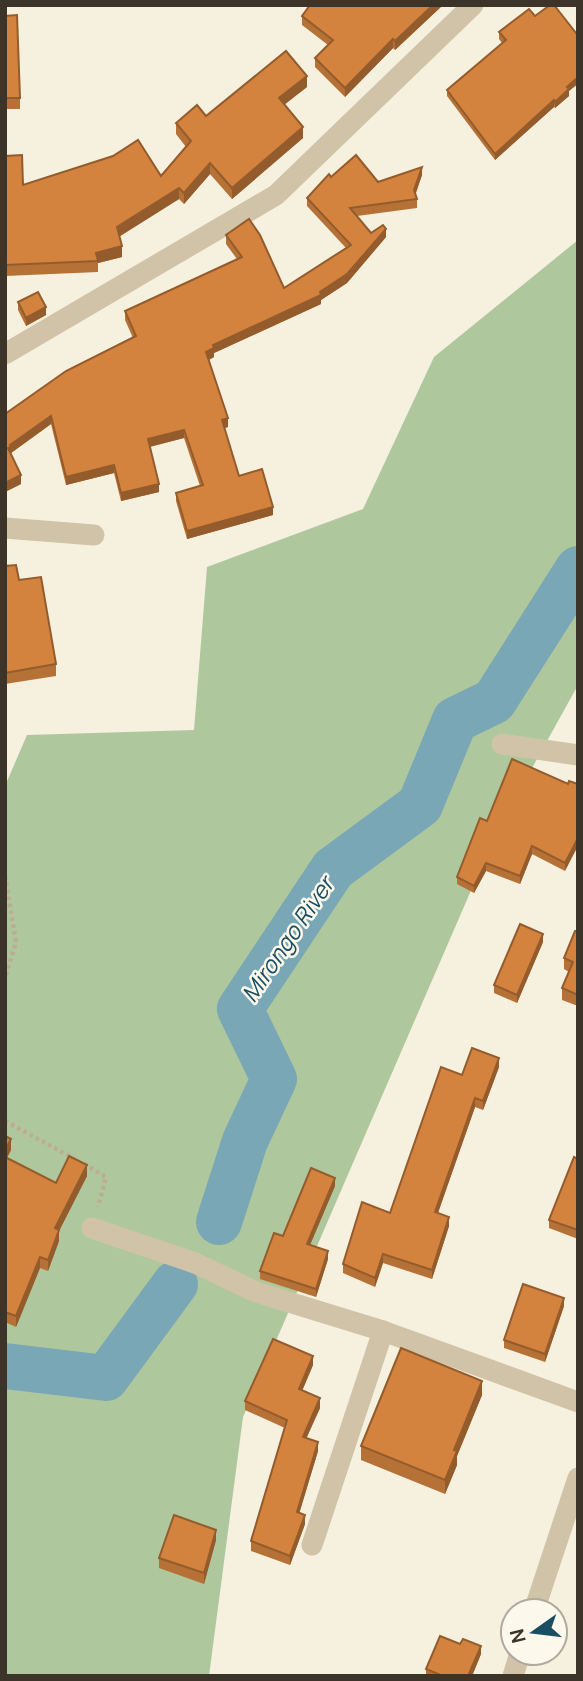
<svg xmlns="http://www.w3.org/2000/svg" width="583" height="1681" font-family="Manrope,sans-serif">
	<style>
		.green { fill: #afc79c }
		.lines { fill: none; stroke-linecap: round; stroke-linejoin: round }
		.river { stroke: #7aa7b6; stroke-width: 46 }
		.path { stroke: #bcad92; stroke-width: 4.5; stroke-dasharray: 3.5 3.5; stroke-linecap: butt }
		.minor { stroke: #d0c3a8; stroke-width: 21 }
		.wall { fill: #b67136 }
		.shaded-wall { fill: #945c2c }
		.building { fill: #d4833f; stroke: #945c2c; stroke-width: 2 }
		.labels { text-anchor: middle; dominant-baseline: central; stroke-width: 5; stroke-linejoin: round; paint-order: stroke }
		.water-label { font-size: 23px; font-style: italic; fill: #194e63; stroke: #fcf8ec }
	</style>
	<rect width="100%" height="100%" fill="#f6f0df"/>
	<!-- green -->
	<polygon class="green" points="578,240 578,685 495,835 243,1417 209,1676 5,1676 5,786 27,735 194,730 207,567 363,509 434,357"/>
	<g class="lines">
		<!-- river -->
		<g class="river">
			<polyline points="219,1222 245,1141 274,1079 240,1009 333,869 420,805 455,720 494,701 578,569"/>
			<polyline points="5,1366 106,1378 175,1284"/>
		</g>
		<!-- path -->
		<g class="path">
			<polyline points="5,876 16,942 5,978"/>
			<polyline points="5,1121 73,1158"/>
			<polyline points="84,1164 106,1177 98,1207"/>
		</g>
		<!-- minor -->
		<g class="minor">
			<polyline points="5,354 276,195 473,5"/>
			<polyline points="5,528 94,535"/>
			<polyline points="502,744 578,755"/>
			<polyline points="92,1228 195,1263 256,1292 383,1331 578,1402"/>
			<polyline points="312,1545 383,1331"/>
			<polyline points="534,1611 578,1478"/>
			<polyline points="513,1676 520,1653"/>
		</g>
	</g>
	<!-- wall -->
	<g class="wall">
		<polygon points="310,5 443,5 395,50 393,48 345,97 315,67 315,58 328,45 302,25 302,16"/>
		<polygon points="5,16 20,98 20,109 5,109"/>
		<polygon points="499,32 569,91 569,96 555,108 554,107 495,160 447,96 447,90 502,43 499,39"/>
		<polygon points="307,87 284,104 303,138 232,199 210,174 184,204 179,199 120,236 122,257 98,263 98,272 5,276 5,156 23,185 161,176 186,147 176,134 176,123 206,116"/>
		<polygon points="422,175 415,194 417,199 417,208 357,216 371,233 386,237 347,283 321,300 321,304 214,353 214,357 209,360 228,427 224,428 239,476 273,515 187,539 176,501 176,493 200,486 184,438 150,447 159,492 121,501 114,473 66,485 51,424 11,453 21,484 5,492 5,414 133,338 125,320 125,311 237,259 226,244 226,235 284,288 346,248 307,206 307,198 331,177 378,182"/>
		<polygon points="18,302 46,315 26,326 18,310"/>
		<polygon points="5,566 19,580 56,664 56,676 5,684"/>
		<polygon points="568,784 565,871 532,854 520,884 486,871 474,893 457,884 457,877 487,821"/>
		<polygon points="578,932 578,1006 562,1000 562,988 569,972 564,969 564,958"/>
		<polygon points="543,942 517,1003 494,993 494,985"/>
		<polygon points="499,1067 483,1110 475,1107 438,1213 449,1226 432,1279 383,1263 375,1287 343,1273 343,1264 390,1213 462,1075"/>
		<polygon points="5,1136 11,1150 7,1158 56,1183 87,1176 59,1231 59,1241 48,1271 40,1268 16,1327 5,1322"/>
		<polygon points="578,1159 578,1239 549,1228 549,1220"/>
		<polygon points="335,1186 310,1245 328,1259 316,1297 260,1279 260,1271 283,1236"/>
		<polygon points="564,1306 545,1362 504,1348 504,1340"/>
		<polygon points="313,1365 302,1391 320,1408 306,1438 318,1451 299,1513 305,1524 290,1565 251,1551 251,1541 285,1428 245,1410 245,1401"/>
		<polygon points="482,1395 457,1456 457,1465 445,1494 361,1460 361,1446"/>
		<polygon points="216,1540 204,1584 159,1568 159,1558"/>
		<polygon points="481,1654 472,1676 426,1676 426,1669"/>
	</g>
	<!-- shaded-wall -->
	<g class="shaded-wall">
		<polygon points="433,5 443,5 395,50 395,41"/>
		<polygon points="393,39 393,48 345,97 345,88"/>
		<polygon points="307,76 307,87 279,109 279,98"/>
		<polygon points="578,77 578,84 569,91 569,96 555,108 555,102 567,87"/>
		<polygon points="554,100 554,107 495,160 495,154"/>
		<polygon points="303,127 303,138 232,199 232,188"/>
		<polygon points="210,163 210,174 184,204 184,193"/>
		<polygon points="422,167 422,175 414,199 414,190"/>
		<polygon points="179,188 179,199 117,238 117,227"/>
		<polygon points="386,229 386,237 347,283 321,300 321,304 214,353 214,357 206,361 206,352 213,345 320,292"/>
		<polygon points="122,246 122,257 98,263 96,253"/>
		<polygon points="46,307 46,315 26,326 26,318"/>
		<polygon points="51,416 51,424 11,453 11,455 8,448 10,445"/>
		<polygon points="228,418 228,427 222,429 222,420"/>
		<polygon points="184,430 184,438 148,447 148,439"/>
		<polygon points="114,465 114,473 66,485 66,477"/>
		<polygon points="21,475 21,484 5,492 5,483"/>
		<polygon points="159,484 159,492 121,501 121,493"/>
		<polygon points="273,507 273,515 187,539 187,531"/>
		<polygon points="578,838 578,846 565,871 565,863"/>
		<polygon points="532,846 532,854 520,884 520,876"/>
		<polygon points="486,863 486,871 474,893 474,886"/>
		<polygon points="543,934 543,942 517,1003 517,995"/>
		<polygon points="499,1058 499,1067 483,1110 483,1101"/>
		<polygon points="475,1098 475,1107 435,1221 435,1212"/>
		<polygon points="11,1139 11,1150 5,1161 5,1150"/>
		<polygon points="87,1165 87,1176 59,1231 59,1241 48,1271 48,1260 55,1228"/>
		<polygon points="335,1178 335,1186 307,1252 307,1244"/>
		<polygon points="449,1217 449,1226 432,1279 432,1270"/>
		<polygon points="328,1251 328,1259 316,1297 316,1289"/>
		<polygon points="383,1254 383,1263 375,1287 375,1278"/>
		<polygon points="40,1257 40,1268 16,1327 16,1316"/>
		<polygon points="564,1298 564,1306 545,1362 545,1354"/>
		<polygon points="313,1356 313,1365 299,1398 299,1389"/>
		<polygon points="482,1381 482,1395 457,1456 457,1465 445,1494 445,1480 454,1450"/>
		<polygon points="320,1398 320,1408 303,1446 303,1437"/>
		<polygon points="318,1442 318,1451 297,1521 297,1512"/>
		<polygon points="305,1515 305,1524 290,1565 290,1556"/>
		<polygon points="216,1530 216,1540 204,1584 204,1573"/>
		<polygon points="481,1646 481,1654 472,1676 468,1676"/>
	</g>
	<!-- building -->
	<g class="building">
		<polygon points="310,5 433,5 395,41 393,39 345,88 315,58 333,40 302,16"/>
		<polygon points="550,5 554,5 576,33 578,31 578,77 567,87 569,89 555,102 554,100 495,154 447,90 506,40 499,32 529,9 535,16"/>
		<polygon points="17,15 20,98 5,98 5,16"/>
		<polygon points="286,51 307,76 279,98 303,127 232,188 210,163 184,193 179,188 117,227 122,246 96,253 98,261 5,265 5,156 22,155 23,185 113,156 138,140 161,176 191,141 176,123 197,105 206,116"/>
		<polygon points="356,155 378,182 422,167 414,190 417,199 350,208 371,233 383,225 386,229 347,274 320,292 321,295 213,345 214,348 206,352 228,418 222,420 239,476 262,469 273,507 187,531 176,493 203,485 184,430 148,439 159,484 121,493 114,465 66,477 51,416 10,445 11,447 8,448 21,475 5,483 5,414 66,371 136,336 125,311 242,257 226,235 249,219 260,235 284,288 351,245 307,198 329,174 331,177"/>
		<polygon points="38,292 46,307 26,318 18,302"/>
		<polygon points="16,565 19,580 41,577 56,664 5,673 5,566"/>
		<polygon points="512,759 568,784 569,781 578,784 578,838 565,863 532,846 520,876 486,863 474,886 457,877 480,818 487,821"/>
		<polygon points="520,924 543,934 517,995 494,985"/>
		<polygon points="575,931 578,932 578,995 562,988 573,962 564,958"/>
		<polygon points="472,1048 499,1058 483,1101 475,1098 435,1212 449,1217 432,1270 383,1254 375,1278 343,1264 362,1202 390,1213 441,1067 462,1075"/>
		<polygon points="5,1136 11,1139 5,1150"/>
		<polygon points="69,1156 87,1165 55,1228 59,1230 48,1260 40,1257 16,1316 5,1312 5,1157 56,1183"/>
		<polygon points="574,1157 578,1159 578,1230 549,1220"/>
		<polygon points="311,1168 335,1178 307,1244 328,1251 316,1289 260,1271 274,1233 283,1236"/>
		<polygon points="523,1284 564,1298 545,1354 504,1340"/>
		<polygon points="273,1339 313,1356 299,1389 320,1398 303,1437 318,1442 297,1512 305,1515 290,1556 251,1541 287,1420 245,1401"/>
		<polygon points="401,1348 482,1381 454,1450 457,1451 445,1480 361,1446"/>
		<polygon points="174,1515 216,1530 204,1573 159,1558"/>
		<polygon points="440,1636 460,1644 463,1639 481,1646 468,1676 443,1676 426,1669"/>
	</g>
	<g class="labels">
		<!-- water labels -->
		<g class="water-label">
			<text transform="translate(287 939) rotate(-56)">Mirongo River</text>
		</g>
	</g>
	<!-- border -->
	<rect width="583" height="1681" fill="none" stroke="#3c3329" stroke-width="14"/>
	<!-- north arrow -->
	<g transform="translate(534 1632) rotate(256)"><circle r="33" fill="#fcf8ec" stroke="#afa99e" stroke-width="2"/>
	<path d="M0-5L12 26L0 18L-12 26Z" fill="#194e63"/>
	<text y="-10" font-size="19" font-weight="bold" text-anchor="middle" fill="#3c3329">N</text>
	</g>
</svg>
